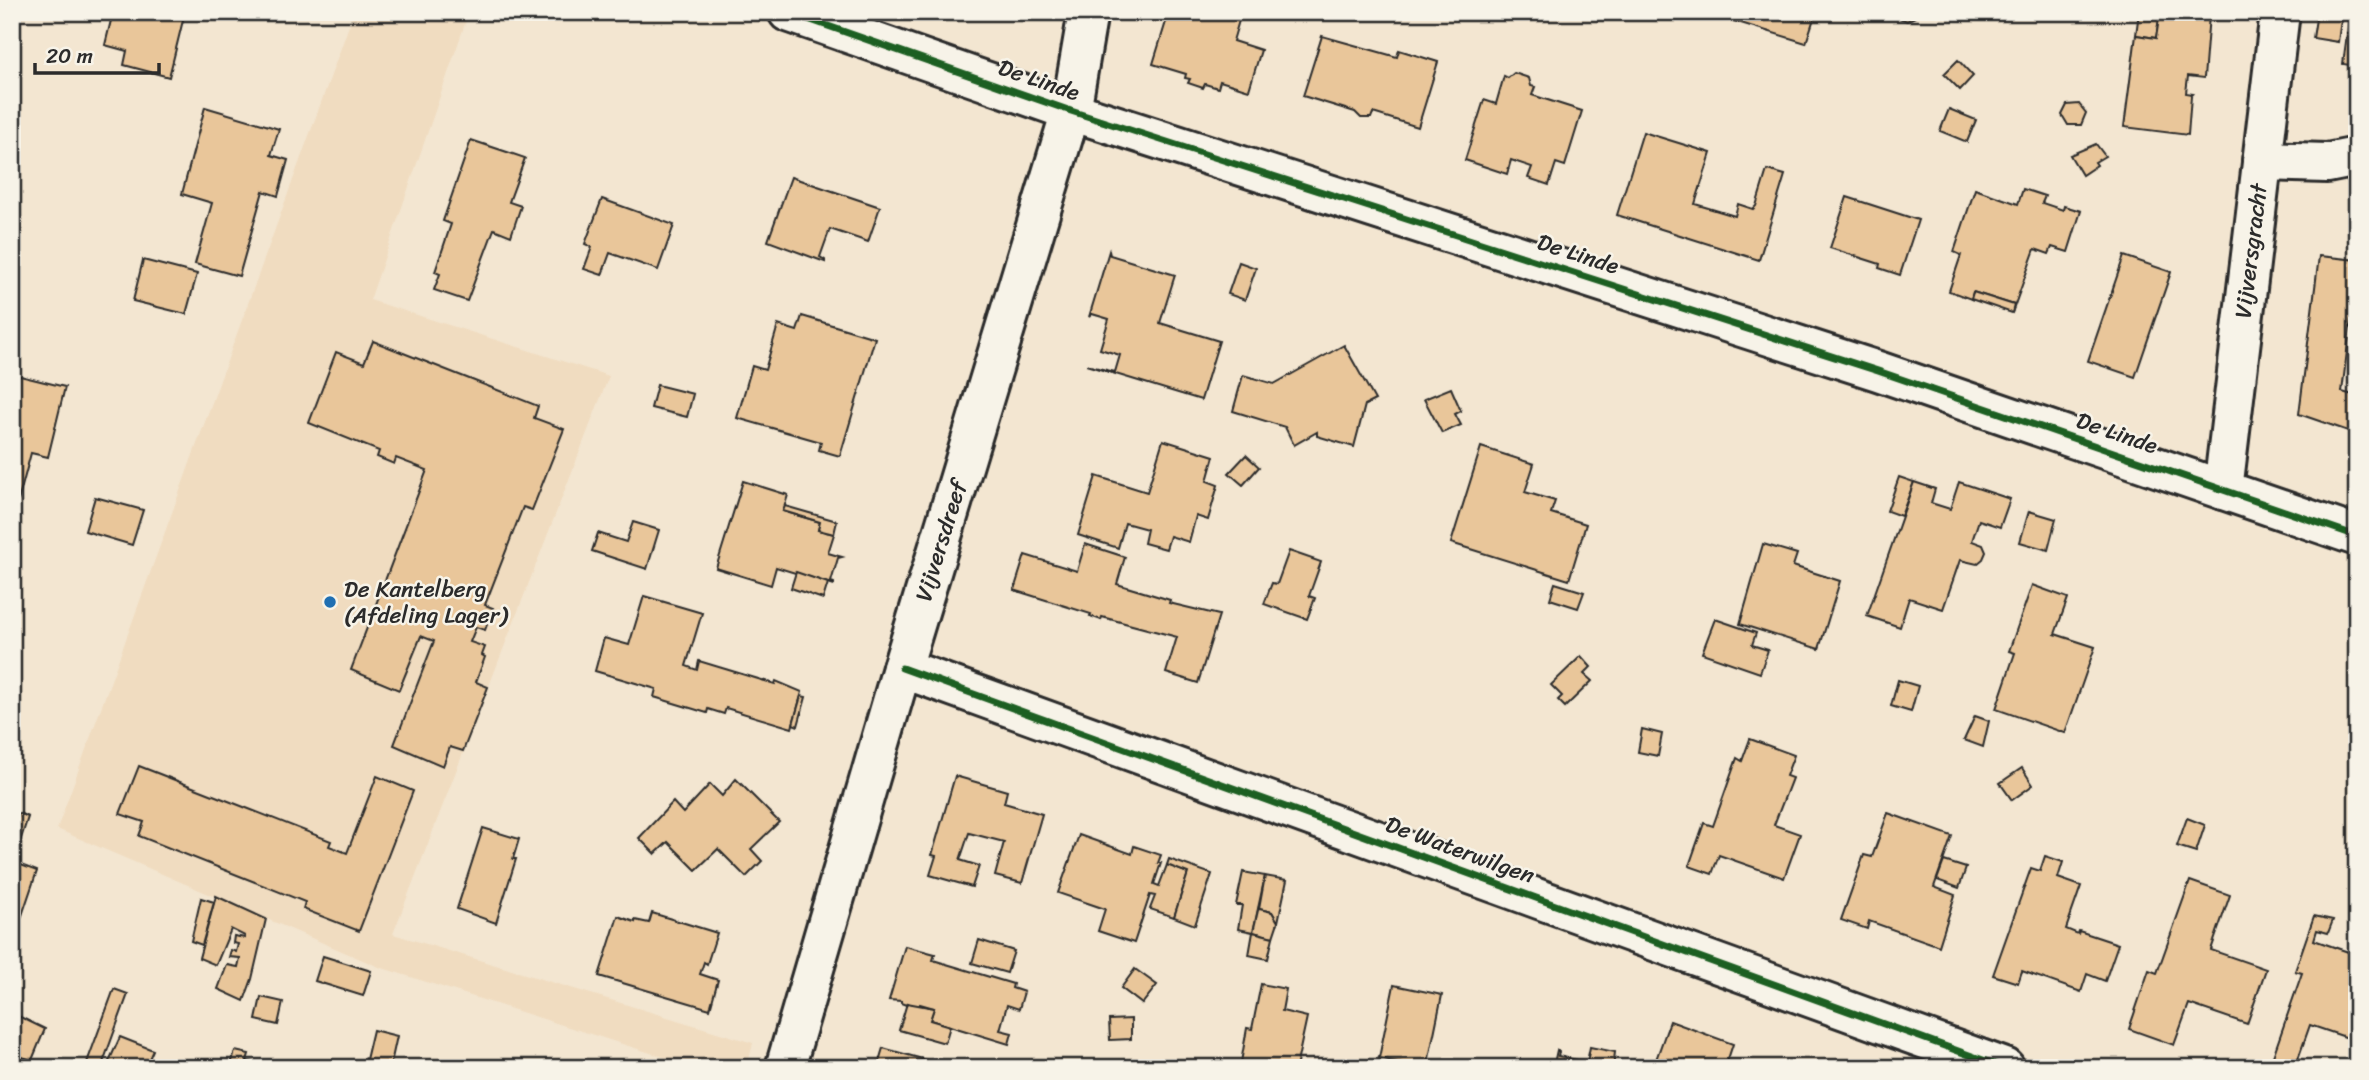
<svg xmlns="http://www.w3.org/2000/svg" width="2369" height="1080" font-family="Sriracha,sans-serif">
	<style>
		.built { fill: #f0dcc0 }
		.building { fill: #e9c69a; stroke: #2b2b2b; stroke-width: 2 }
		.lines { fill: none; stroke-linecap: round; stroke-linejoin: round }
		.street-casing { stroke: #2b2b2b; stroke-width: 44 }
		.street { stroke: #f7f3e8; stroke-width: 38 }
		.cycleway-casing { stroke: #f7f3e8; stroke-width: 11 }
		.cycleway { stroke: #1b5e20; stroke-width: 7 }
		.poi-dot { fill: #1f6fb2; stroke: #f7f3e8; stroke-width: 2.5 }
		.labels { text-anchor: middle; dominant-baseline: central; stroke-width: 5; stroke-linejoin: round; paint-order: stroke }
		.street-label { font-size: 23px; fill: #2b2b2b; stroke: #f7f3e8 }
		.poi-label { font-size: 23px; fill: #2b2b2b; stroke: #f7f3e8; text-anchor: start }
	</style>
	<rect width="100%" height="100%" fill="#f3e6d1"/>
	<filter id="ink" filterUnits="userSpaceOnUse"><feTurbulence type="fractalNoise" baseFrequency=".0143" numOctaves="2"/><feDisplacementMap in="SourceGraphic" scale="14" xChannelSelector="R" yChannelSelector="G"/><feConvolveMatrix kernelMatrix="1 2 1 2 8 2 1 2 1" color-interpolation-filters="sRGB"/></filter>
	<g filter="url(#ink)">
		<!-- built -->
		<polygon class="built" points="354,12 469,12 370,300 609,376 393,934 753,1043 747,1068 698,1068 379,967 57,829"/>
		<!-- building -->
		<g class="building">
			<polygon points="113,12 185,12 169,77 124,65 127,51 105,45"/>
			<polygon points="1169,12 1225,12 1240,17 1233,41 1261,50 1249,90 1220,81 1218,88 1205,84 1203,88 1188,83 1190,79 1185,78 1186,74 1153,64"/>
			<polygon points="1703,12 1733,12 1731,20"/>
			<polygon points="1733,12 1816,12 1806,43 1731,20"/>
			<polygon points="1893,12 1917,12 1915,17 1907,21 1894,16"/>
			<polygon points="2139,12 2160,12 2156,38 2136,35"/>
			<polygon points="2160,12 2212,13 2209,15 2204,78 2188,76 2186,93 2193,94 2191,96 2188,135 2124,127 2136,35 2156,38"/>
			<polygon points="2317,12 2342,12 2338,42 2313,38"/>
			<polygon points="2350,12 2357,12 2357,66 2343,64"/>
			<polygon points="1322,36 1397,57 1399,50 1438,62 1418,127 1373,113 1371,118 1361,118 1355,112 1303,96"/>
			<polygon points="1958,60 1973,76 1960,90 1944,74"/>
			<polygon points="1514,73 1529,78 1531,86 1535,87 1532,95 1582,111 1565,166 1556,163 1549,185 1528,178 1532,167 1511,160 1507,174 1465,160 1484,100 1496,104 1504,76 1508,78"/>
			<polygon points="2079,104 2086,113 2081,125 2068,125 2062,115 2067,105"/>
			<polygon points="205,107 279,129 271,155 288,160 278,196 263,191 239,276 195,264 212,203 182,194"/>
			<polygon points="1949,109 1976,120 1967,142 1940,131"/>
			<polygon points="1643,132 1711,153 1695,204 1735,216 1738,204 1753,209 1756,206 1767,170 1785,175 1759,260 1617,215"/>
			<polygon points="471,140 525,158 509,202 521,206 511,236 494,229 467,301 434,290 440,274 435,272 451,224 443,221"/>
			<polygon points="2096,144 2105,156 2095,162 2097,165 2082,175 2070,155"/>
			<polygon points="791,177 880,207 868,242 830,229 820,257 825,260 825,262 768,241"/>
			<polygon points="1975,189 2018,204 2023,189 2045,196 2042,203 2063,210 2064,206 2081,211 2068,252 2052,247 2049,254 2035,249 2012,313 2014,305 1973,292 1971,299 1949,291 1961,255 1954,252"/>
			<polygon points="1847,197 1918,220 1900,275 1879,268 1880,264 1830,248"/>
			<polygon points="602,199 674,225 658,270 610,253 602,275 584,269 592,247 585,244"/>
			<polygon points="1109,251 1110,255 1175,275 1160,323 1219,341 1201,400 1086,365 1115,372 1120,355 1100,349 1109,319 1092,314 1089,317"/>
			<polygon points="2124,256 2171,272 2135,377 2088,361"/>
			<polygon points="2319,256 2357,260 2357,320 2351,319 2342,392 2357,396 2357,434 2299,414"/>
			<polygon points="143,260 197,274 186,314 133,301"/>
			<polygon points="1239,262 1256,268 1245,300 1228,294"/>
			<polygon points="1973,292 2014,305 2012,313 1971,299"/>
			<polygon points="802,316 875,338 840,456 819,450 821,442 737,418 752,366 765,370 778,325 797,331"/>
			<polygon points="373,341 538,406 534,418 564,429 532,510 523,507 485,605 493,608 485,630 476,627 470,642 485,647 482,655 485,657 476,682 488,687 463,751 450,747 443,766 394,745 434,641 421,636 399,690 351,670 427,470 396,458 394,464 377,457 379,451 309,423 336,352 364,363"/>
			<polygon points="1344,345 1375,400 1365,405 1354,447 1317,436 1317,432 1294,445 1285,427 1233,411 1243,375 1274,384"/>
			<polygon points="12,374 65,387 48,457 31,453 12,524"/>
			<polygon points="657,385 693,394 687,417 651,408"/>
			<polygon points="1451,388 1461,411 1455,414 1461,425 1442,433 1424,399"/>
			<polygon points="1163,440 1214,456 1207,481 1218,485 1208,520 1196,516 1189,542 1170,536 1166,549 1144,543 1147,529 1125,523 1118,548 1078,535 1096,476 1147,492"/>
			<polygon points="1481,447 1534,464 1525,492 1555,501 1551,513 1586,524 1569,580 1451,543"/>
			<polygon points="1246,455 1259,467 1243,485 1229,473"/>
			<polygon points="1899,477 1914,482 1901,516 1887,511"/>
			<polygon points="743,481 788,495 783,511 820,522 818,530 834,534 828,553 842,557 838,558 831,582 834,583 834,585 776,567 771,585 716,568"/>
			<polygon points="1914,482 1935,489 1931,503 1950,509 1959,482 2010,499 2000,527 1979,520 1972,541 1983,545 1986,552 1983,559 1977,564 1960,560 1943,609 1909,598 1900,627 1867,616"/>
			<polygon points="95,497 143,510 132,545 85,531"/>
			<polygon points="785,506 837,521 834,534 818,530 820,522 783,511"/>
			<polygon points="2029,511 2056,519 2048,550 2020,542"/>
			<polygon points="633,522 659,530 647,569 592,551 598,533 626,542"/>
			<polygon points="1085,544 1125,557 1117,584 1170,600 1169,603 1219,615 1198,683 1166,673 1177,637 1102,617 1101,620 1090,616 1091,614 1014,590 1025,555 1077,571"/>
			<polygon points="1763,544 1797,554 1793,566 1840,581 1819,649 1740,624"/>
			<polygon points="1289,551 1321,562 1309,596 1315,598 1307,619 1264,604 1272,583 1277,584"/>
			<polygon points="796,572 828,583 823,599 791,588"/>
			<polygon points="1555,583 1584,592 1578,608 1550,599"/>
			<polygon points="2032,585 2068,598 2055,634 2095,647 2065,733 1996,709 2015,653 2009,651"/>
			<polygon points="644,596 702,613 686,666 697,670 699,661 775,684 776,681 802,692 792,728 726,708 724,714 708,709 707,713 654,697 656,689 595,671 604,638 629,645"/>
			<polygon points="1715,619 1756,633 1752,645 1768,650 1760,673 1702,653"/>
			<polygon points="1581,656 1591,667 1584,674 1592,681 1565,707 1558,700 1562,696 1551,685"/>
			<polygon points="1898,680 1918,686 1911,712 1891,706"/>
			<polygon points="801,696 806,697 798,726 793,724"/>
			<polygon points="1975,716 1989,721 1983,747 1964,740"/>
			<polygon points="1642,729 1662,734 1658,756 1638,752"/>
			<polygon points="1750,739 1794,755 1786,776 1792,778 1774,825 1800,834 1784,878 1719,855 1712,874 1689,866 1704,823 1713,826 1737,758 1742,761"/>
			<polygon points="139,766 331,841 329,846 347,853 377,776 413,791 359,931 303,909 305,902 139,836 144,822 120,814"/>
			<polygon points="2022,768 2033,785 2012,800 2000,783"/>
			<polygon points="955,776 1007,791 1004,803 1042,814 1022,883 995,876 1004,842 969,833 960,860 979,866 972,887 930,875 936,856 932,855"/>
			<polygon points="736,779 779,822 751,849 762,861 746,877 718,849 696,870 668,842 655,854 639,838 673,802 683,813 710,784 722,796"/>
			<polygon points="19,813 28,817 16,854 12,853 12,821 15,823"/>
			<polygon points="1888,813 1952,836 1934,887 1955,895 1939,946 1869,921 1867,929 1841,920 1864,855 1872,857"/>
			<polygon points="2187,818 2205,825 2196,852 2177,846"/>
			<polygon points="483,828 519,839 513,859 516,859 496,923 457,909"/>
			<polygon points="1079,835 1132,854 1134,846 1161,855 1158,863 1161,863 1154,884 1159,886 1167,865 1188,873 1174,917 1150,909 1155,896 1150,895 1134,943 1098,931 1105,909 1058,893"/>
			<polygon points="2045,856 2063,862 2058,878 2081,886 2066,929 2078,934 2079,931 2118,944 2105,981 2087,974 2081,992 2022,971 2018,983 1993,975 2031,868 2040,871"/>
			<polygon points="1169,859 1212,874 1195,925 1174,917 1188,873 1167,865"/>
			<polygon points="1944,861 1966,868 1959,888 1937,880"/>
			<polygon points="13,862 37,871 16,933 12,931"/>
			<polygon points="1243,872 1265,876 1253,932 1238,929 1242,905 1236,905"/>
			<polygon points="1265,876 1287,880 1278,922 1272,912 1259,909"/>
			<polygon points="2190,881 2230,895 2211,950 2266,969 2247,1024 2189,1004 2174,1045 2129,1029 2149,970 2157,973"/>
			<polygon points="216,896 266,919 252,979 244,1001 218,989 227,965 238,967 240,958 229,957 231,950 236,952 238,944 233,943 234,936 245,938 245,936 231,929 216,965 199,958"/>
			<polygon points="201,898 214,902 202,945 191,941"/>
			<polygon points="1259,906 1259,909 1272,912 1278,922 1273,937 1253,932"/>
			<polygon points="652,913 717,933 707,964 704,962 700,974 718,980 710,1009 599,976 618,916 635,922 635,920 649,923"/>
			<polygon points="2314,916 2333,920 2328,933 2317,930 2314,940 2357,955 2357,1041 2310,1025 2298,1059 2313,1065 2312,1068 2269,1068 2302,973 2295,971"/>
			<polygon points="1253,932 1273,937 1268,959 1249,955"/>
			<polygon points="979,940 1014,951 1007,973 972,963"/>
			<polygon points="905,946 935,954 933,960 1013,984 1012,988 1024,992 1019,1009 1007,1005 1000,1030 1012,1033 1009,1044 930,1020 934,1008 920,1004 919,1007 907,1003 906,1005 901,1003 901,1001 889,1000"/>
			<polygon points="323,956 371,971 363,996 315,981"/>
			<polygon points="1135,969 1157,985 1142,1004 1121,988"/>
			<polygon points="1261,984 1286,989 1282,1011 1307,1017 1296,1068 1240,1068 1247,1028 1252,1029"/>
			<polygon points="1394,985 1442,995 1427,1068 1379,1058"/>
			<polygon points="114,989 128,994 101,1068 85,1068"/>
			<polygon points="261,997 283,1002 278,1025 256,1020"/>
			<polygon points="907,1003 934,1008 930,1020 950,1026 945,1043 899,1030"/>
			<polygon points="12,1013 45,1029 32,1060 12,1054"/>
			<polygon points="1131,1019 1131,1039 1110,1040 1109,1020"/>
			<polygon points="1670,1021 1733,1044 1725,1068 1653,1068"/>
			<polygon points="373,1030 397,1036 390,1068 364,1068"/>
			<polygon points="120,1037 153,1050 145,1068 106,1068"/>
			<polygon points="1590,1047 1615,1052 1613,1068 1553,1068 1557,1050 1559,1052 1558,1056 1587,1062"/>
			<polygon points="883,1048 951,1067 877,1068"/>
			<polygon points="235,1051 249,1054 247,1061 254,1062 252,1068 230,1068"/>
		</g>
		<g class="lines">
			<defs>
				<g id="street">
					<polyline points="788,12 1071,111 1878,371 2357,536"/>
					<polyline points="2262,161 2327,163 2357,157"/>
					<polyline points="2223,490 2280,12"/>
					<polyline points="902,668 2005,1068"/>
					<polyline points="785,1068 902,668 1071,111 1088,12"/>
				</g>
			</defs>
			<!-- street casing -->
			<use href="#street" class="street-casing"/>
			<!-- street -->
			<use href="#street" class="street"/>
			<defs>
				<g id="cycleway">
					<polyline points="788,12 1071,111 1878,371 2357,536"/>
					<polyline points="902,668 2005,1068"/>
				</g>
			</defs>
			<!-- cycleway casing -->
			<use href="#cycleway" class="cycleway-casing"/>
			<!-- cycleway -->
			<use href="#cycleway" class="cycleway"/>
		</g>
	</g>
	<!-- markers -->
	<circle class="poi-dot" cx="330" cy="602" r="7"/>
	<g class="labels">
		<!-- street labels -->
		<g class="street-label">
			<text transform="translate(1039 80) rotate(19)">De Linde</text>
			<text transform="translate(2251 251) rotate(-83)">Vijversgracht</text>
			<text transform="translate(1578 254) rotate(18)">De Linde</text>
			<text transform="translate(2117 433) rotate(19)">De Linde</text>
			<text transform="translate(941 541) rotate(-73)">Vijversdreef</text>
			<text transform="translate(1460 850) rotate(20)">De Waterwilgen</text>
		</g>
		<!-- poi labels -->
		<g class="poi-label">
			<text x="344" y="589">De Kantelberg<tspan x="344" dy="26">(Afdeling Lager)</tspan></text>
		</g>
	</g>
	<!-- margin -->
	<rect width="2369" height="1080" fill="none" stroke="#f7f3e8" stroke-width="42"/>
	<rect x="21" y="21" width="2327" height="1038" fill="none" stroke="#2b2b2b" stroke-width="2.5" filter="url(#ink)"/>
	<!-- scale -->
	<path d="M35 63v10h124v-10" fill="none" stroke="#2b2b2b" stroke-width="3.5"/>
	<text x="46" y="63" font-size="21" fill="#2b2b2b" stroke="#f7f3e8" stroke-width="5" paint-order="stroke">20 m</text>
</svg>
